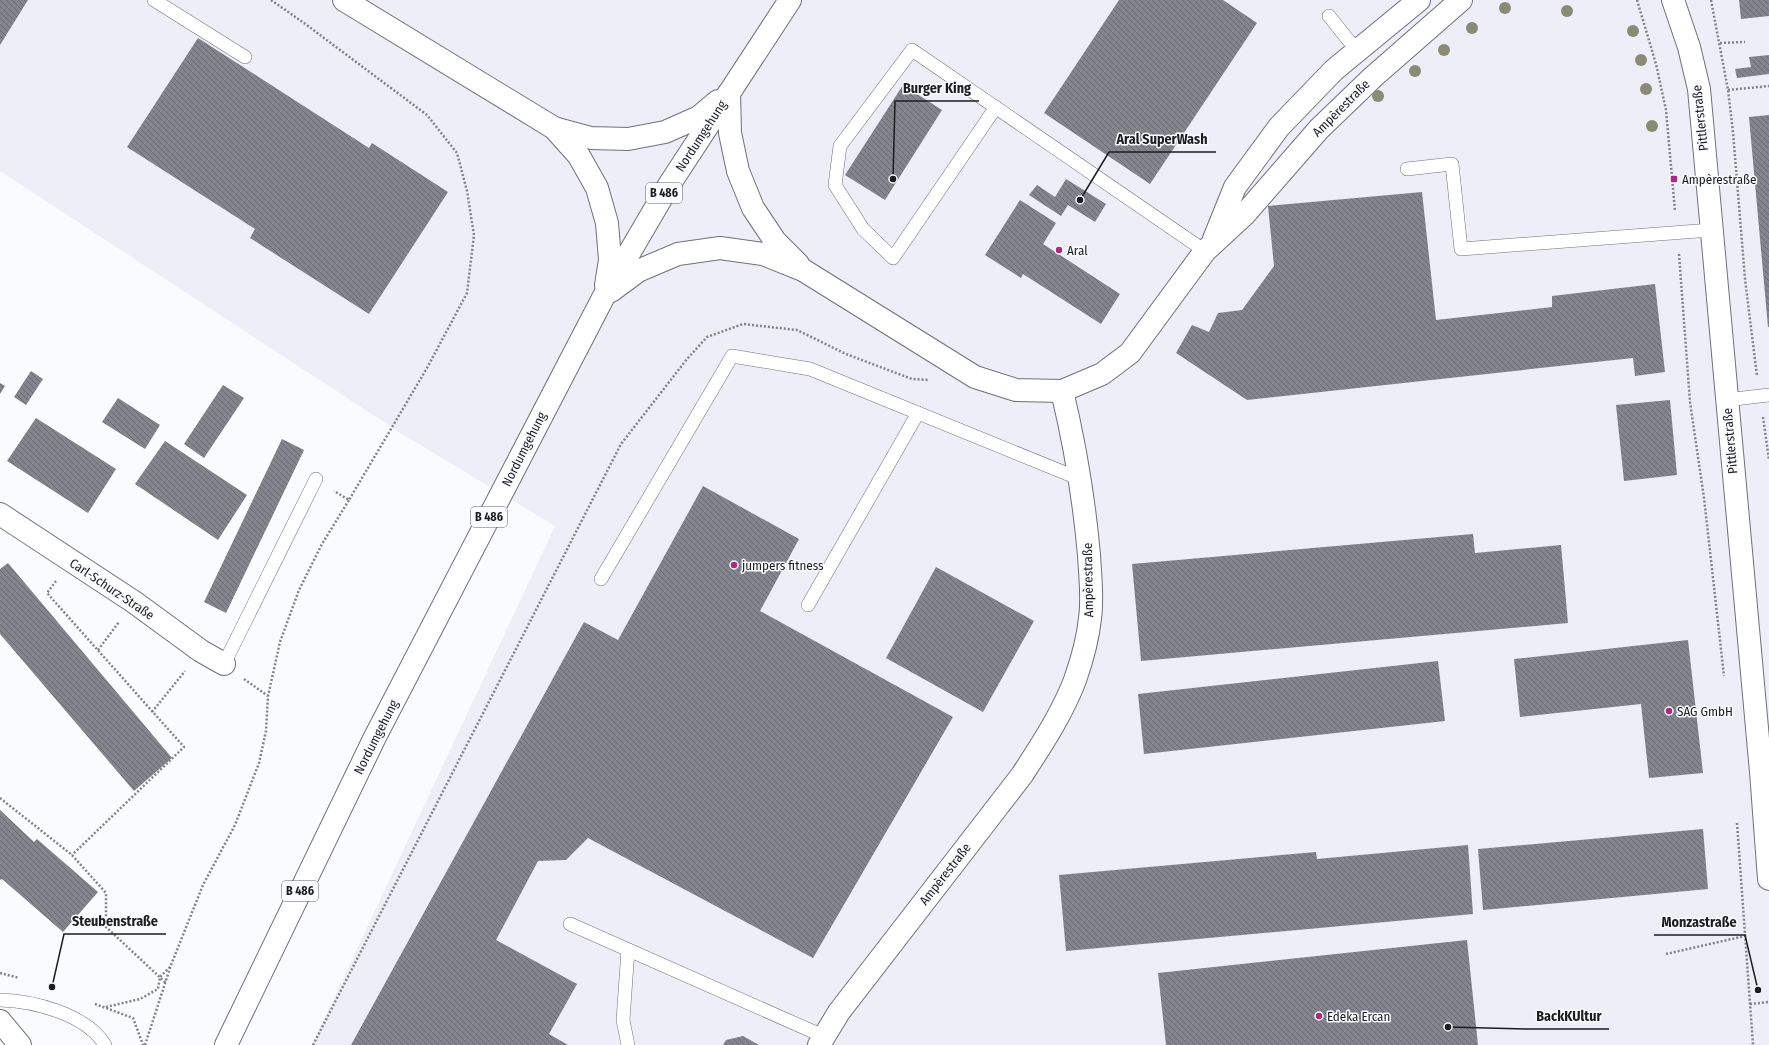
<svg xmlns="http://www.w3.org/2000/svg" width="1769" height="1045" font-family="'Fira Sans Condensed',sans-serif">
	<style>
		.built { fill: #eeeef9 }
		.building { fill: url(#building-back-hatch) }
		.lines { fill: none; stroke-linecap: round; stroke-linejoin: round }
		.service-casing { stroke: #70707a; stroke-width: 14 }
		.minor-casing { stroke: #70707a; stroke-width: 24 }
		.primary-casing { stroke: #70707a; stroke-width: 24 }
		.path { stroke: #828386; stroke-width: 2.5; stroke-dasharray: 2 2; stroke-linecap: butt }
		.service { stroke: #fff; stroke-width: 13 }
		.minor { stroke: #fff; stroke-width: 22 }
		.primary { stroke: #fff; stroke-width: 22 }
		.tree { fill: #8a8b76 }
		.poi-dot { fill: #a82b7d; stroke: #fafbff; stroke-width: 1.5 }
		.labels { text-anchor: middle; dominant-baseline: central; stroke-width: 3; stroke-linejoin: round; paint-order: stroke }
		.shield { fill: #fafbff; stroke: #5f6063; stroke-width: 1 }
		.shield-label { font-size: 12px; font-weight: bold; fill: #1c1d20 }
		.street-label { font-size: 13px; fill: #1c1d20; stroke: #fafbff }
		.poi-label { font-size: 13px; fill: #1c1d20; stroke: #fafbff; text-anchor: start }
		.leader { fill: none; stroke: #1c1d20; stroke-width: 1.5 }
		.callout-dot { fill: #1c1d20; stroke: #fafbff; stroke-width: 1.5 }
		.callout-label { font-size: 14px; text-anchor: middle; font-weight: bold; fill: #1c1d20; stroke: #fafbff; stroke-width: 3; stroke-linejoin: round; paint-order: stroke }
	</style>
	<defs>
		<pattern id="building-back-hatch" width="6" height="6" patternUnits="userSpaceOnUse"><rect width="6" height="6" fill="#84848e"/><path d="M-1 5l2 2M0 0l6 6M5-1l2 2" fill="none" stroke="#6b6b74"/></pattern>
	</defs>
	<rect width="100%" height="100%" fill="#fafbff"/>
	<!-- built -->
	<polygon class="built" points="0,0 1769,0 1769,1045 312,1045 555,526 402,434 0,171"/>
	<!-- building -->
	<g class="building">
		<polygon points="0,0 28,0 0,45"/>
		<polygon points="1119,0 1223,0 1257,23 1150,184 1044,113"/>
		<polygon points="1739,0 1769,0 1769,16 1741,19"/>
		<polygon points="198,38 369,148 372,143 448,192 369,314 250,238 255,229 127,147"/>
		<polygon points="1769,55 1769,74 1737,78 1735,69 1751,67 1749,57"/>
		<polygon points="903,85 942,110 885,200 845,175"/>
		<polygon points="1769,115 1769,327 1768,327 1749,117"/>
		<polygon points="1066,179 1106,204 1095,222 1068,205 1061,216 1029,195 1037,185 1055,197"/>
		<polygon points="1422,192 1436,320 1552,307 1552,296 1655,284 1665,372 1635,376 1633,358 1247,400 1176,353 1192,325 1209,332 1218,313 1242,310 1274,266 1268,206"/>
		<polygon points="1020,200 1056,223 1043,244 1120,294 1101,324 1023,274 1021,278 985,255"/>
		<polygon points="31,371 43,379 26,405 14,397"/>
		<polygon points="0,383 5,386 0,394"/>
		<polygon points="223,385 244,398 204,458 184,444"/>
		<polygon points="118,398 160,425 145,449 102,422"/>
		<polygon points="1670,400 1677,475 1624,481 1616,405"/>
		<polygon points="36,418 116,469 88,513 7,461"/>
		<polygon points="282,439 304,450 226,613 204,602"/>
		<polygon points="165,441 247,495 218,540 135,484"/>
		<polygon points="703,486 799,539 760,611 953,717 813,958 588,838 566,860 538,861 496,940 577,984 549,1034 568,1045 351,1045 584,622 618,640"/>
		<polygon points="1473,534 1475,553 1561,545 1568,623 1141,661 1132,564"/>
		<polygon points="8,563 172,758 134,791 0,634 0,569"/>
		<polygon points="936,567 1034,621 983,712 886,658"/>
		<polygon points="1688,640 1703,773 1649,778 1641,704 1520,717 1514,659"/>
		<polygon points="1438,661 1445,721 1144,754 1138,694"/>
		<polygon points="0,810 34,842 37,839 98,892 63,932 2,879 0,880"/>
		<polygon points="1703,829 1708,889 1483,910 1478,849"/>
		<polygon points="1468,845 1473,914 1066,951 1059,875 1316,852 1317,859"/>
		<polygon points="1467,940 1478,1045 1166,1045 1158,973"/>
		<polygon points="743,1036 759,1045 723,1045 726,1040"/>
	</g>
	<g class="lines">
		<defs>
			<g id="service">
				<polyline points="154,0 245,57"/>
				<polyline points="1329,16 1349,41 1359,49"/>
				<polyline points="996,107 893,258 863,229 835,185 840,146 912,50 1205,251"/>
				<polyline points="1407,169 1452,164 1461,249 1711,230"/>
				<polyline points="1726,400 1769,395"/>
				<polyline points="601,579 732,356 810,369 1080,479"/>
				<polyline points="808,605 918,413"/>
				<polyline points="224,664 316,479"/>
				<polyline points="570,924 823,1036"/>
				<path d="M0,1000C34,1001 86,1014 105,1045"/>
				<polyline points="628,1045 623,1020 628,950"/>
			</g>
			<g id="minor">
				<polyline points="1673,0 1689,47 1699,89 1761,772 1769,879"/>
				<polyline points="1214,239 1235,187 1279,127 1334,70 1419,0"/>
				<polyline points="0,514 134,602 201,651 224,664"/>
				<polyline points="0,1021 20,1045"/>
				<path d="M819,1045L839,1012L1022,775C1042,744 1062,714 1075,680C1082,660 1088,639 1090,618C1093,598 1090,575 1089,555C1084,499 1075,445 1062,391L1102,374L1130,353L1205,251L1244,215L1319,129L1373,77L1461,0"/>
			</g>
			<g id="primary">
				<polyline points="344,0 554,128 591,138 628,139 665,132 699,117 718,101"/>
				<polyline points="729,93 730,133 738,171 753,208 775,241 798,264"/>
				<polyline points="554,128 579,156 597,188 607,223 610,260 606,285"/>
				<polyline points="611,291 638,271 678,254 720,248 763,254 803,270 975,377 1016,390 1062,391"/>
				<polyline points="226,1045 375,737 604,296 669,185 790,0"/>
			</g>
		</defs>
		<!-- service casing -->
		<use href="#service" class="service-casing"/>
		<!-- minor casing -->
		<use href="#minor" class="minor-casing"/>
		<!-- primary casing -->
		<use href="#primary" class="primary-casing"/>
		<!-- path -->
		<g class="path">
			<polyline points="271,0 304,23 427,115 457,153 467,191 474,235 467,293 427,368 349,500 334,491"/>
			<polyline points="1637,0 1656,64 1666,110 1675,211"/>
			<polyline points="1711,0 1728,90 1733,132 1745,279 1757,376"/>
			<polyline points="1720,43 1745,42"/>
			<polyline points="1728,90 1769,86"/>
			<polyline points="1679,254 1690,402 1704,498 1724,676"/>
			<polyline points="1763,417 1769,460"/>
			<polyline points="56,581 47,593 184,747 72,855"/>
			<polyline points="98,650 119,622"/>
			<polyline points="244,679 268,696"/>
			<polyline points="152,712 185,671"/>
			<polyline points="0,798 72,855 106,893 106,927 166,983"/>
			<polyline points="1737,823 1753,1045"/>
			<polyline points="1666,954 1745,936"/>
			<polyline points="0,973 19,978"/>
			<polyline points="95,1004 133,1018 143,1045"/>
			<polyline points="1750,1004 1769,1002"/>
			<polyline points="106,1007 140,999 158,989 160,977 171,966"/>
			<polyline points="145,1045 171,965 203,885 235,825 259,763 266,731 268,696 280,642 299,590 322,544 349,500"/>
			<polyline points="313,1045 621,444 687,359 707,337 743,324 797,330 846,354 912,379 929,380"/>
		</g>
		<!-- service -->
		<use href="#service" class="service"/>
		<!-- minor -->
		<use href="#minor" class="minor"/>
		<!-- primary -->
		<use href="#primary" class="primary"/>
	</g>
	<!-- trees -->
	<g class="tree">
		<circle cx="1505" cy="8" r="6"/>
		<circle cx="1567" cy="11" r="6"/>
		<circle cx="1472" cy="28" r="6"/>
		<circle cx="1633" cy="31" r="6"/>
		<circle cx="1444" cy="50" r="6"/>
		<circle cx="1641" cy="60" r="6"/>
		<circle cx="1415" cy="71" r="6"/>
		<circle cx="1646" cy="89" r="6"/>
		<circle cx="1378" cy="96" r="6"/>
		<circle cx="1652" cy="126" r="6"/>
	</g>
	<!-- markers -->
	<g class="poi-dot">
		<rect x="1670" y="175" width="8" height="8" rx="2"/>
		<circle cx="1059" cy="250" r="4"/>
		<circle cx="734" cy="565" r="4"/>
		<circle cx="1669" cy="711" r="4"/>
		<circle cx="1319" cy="1016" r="4"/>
	</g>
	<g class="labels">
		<!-- shield labels -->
		<g class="shield">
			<rect x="646" y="183" width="36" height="20" rx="3"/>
			<rect x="471" y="507" width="36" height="20" rx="3"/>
			<rect x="282" y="881" width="36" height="20" rx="3"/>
		</g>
		<g class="shield-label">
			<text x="664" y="193">B 486</text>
			<text x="489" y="517">B 486</text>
			<text x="300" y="891">B 486</text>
		</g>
		<!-- street labels -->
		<g class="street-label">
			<text transform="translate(1341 108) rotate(-45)">Ampèrestraße</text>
			<text transform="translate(1700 118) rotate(-96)">Pittlerstraße</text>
			<text transform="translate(701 136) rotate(-57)">Nordumgehung</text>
			<text transform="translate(1730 441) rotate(-95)">Pittlerstraße</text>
			<text transform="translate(524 449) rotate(-63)">Nordumgehung</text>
			<text transform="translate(1088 580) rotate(-91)">Ampèrestraße</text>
			<text transform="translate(112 589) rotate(34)">Carl-Schurz-Straße</text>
			<text transform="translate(376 737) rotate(-63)">Nordumgehung</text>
			<text transform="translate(945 874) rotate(-52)">Ampèrestraße</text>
		</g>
		<!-- poi labels -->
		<g class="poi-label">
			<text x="1682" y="179">Ampèrestraße</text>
			<text x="1067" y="250">Aral</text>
			<text x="742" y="565">jumpers fitness</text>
			<text x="1677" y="711">SAG GmbH</text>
			<text x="1327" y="1016">Edeka Ercan</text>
		</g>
	</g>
	<!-- callouts -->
	<path class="leader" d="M893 179L895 101H979M1080 200L1109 152H1216M52 987L64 934H166M1758 990L1745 935H1654M1448 1027L1528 1029H1609"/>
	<g class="callout-dot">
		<circle cx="893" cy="179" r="4"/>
		<circle cx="1080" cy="200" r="4"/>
		<circle cx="52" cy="987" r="4"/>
		<circle cx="1758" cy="990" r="4"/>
		<circle cx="1448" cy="1027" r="4"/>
	</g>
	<g class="callout-label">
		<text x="937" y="93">Burger King</text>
		<text x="1162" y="144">Aral SuperWash</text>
		<text x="115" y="926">Steubenstraße</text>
		<text x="1699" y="927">Monzastraße</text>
		<text x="1569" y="1021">BackKUltur</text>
	</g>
</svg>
